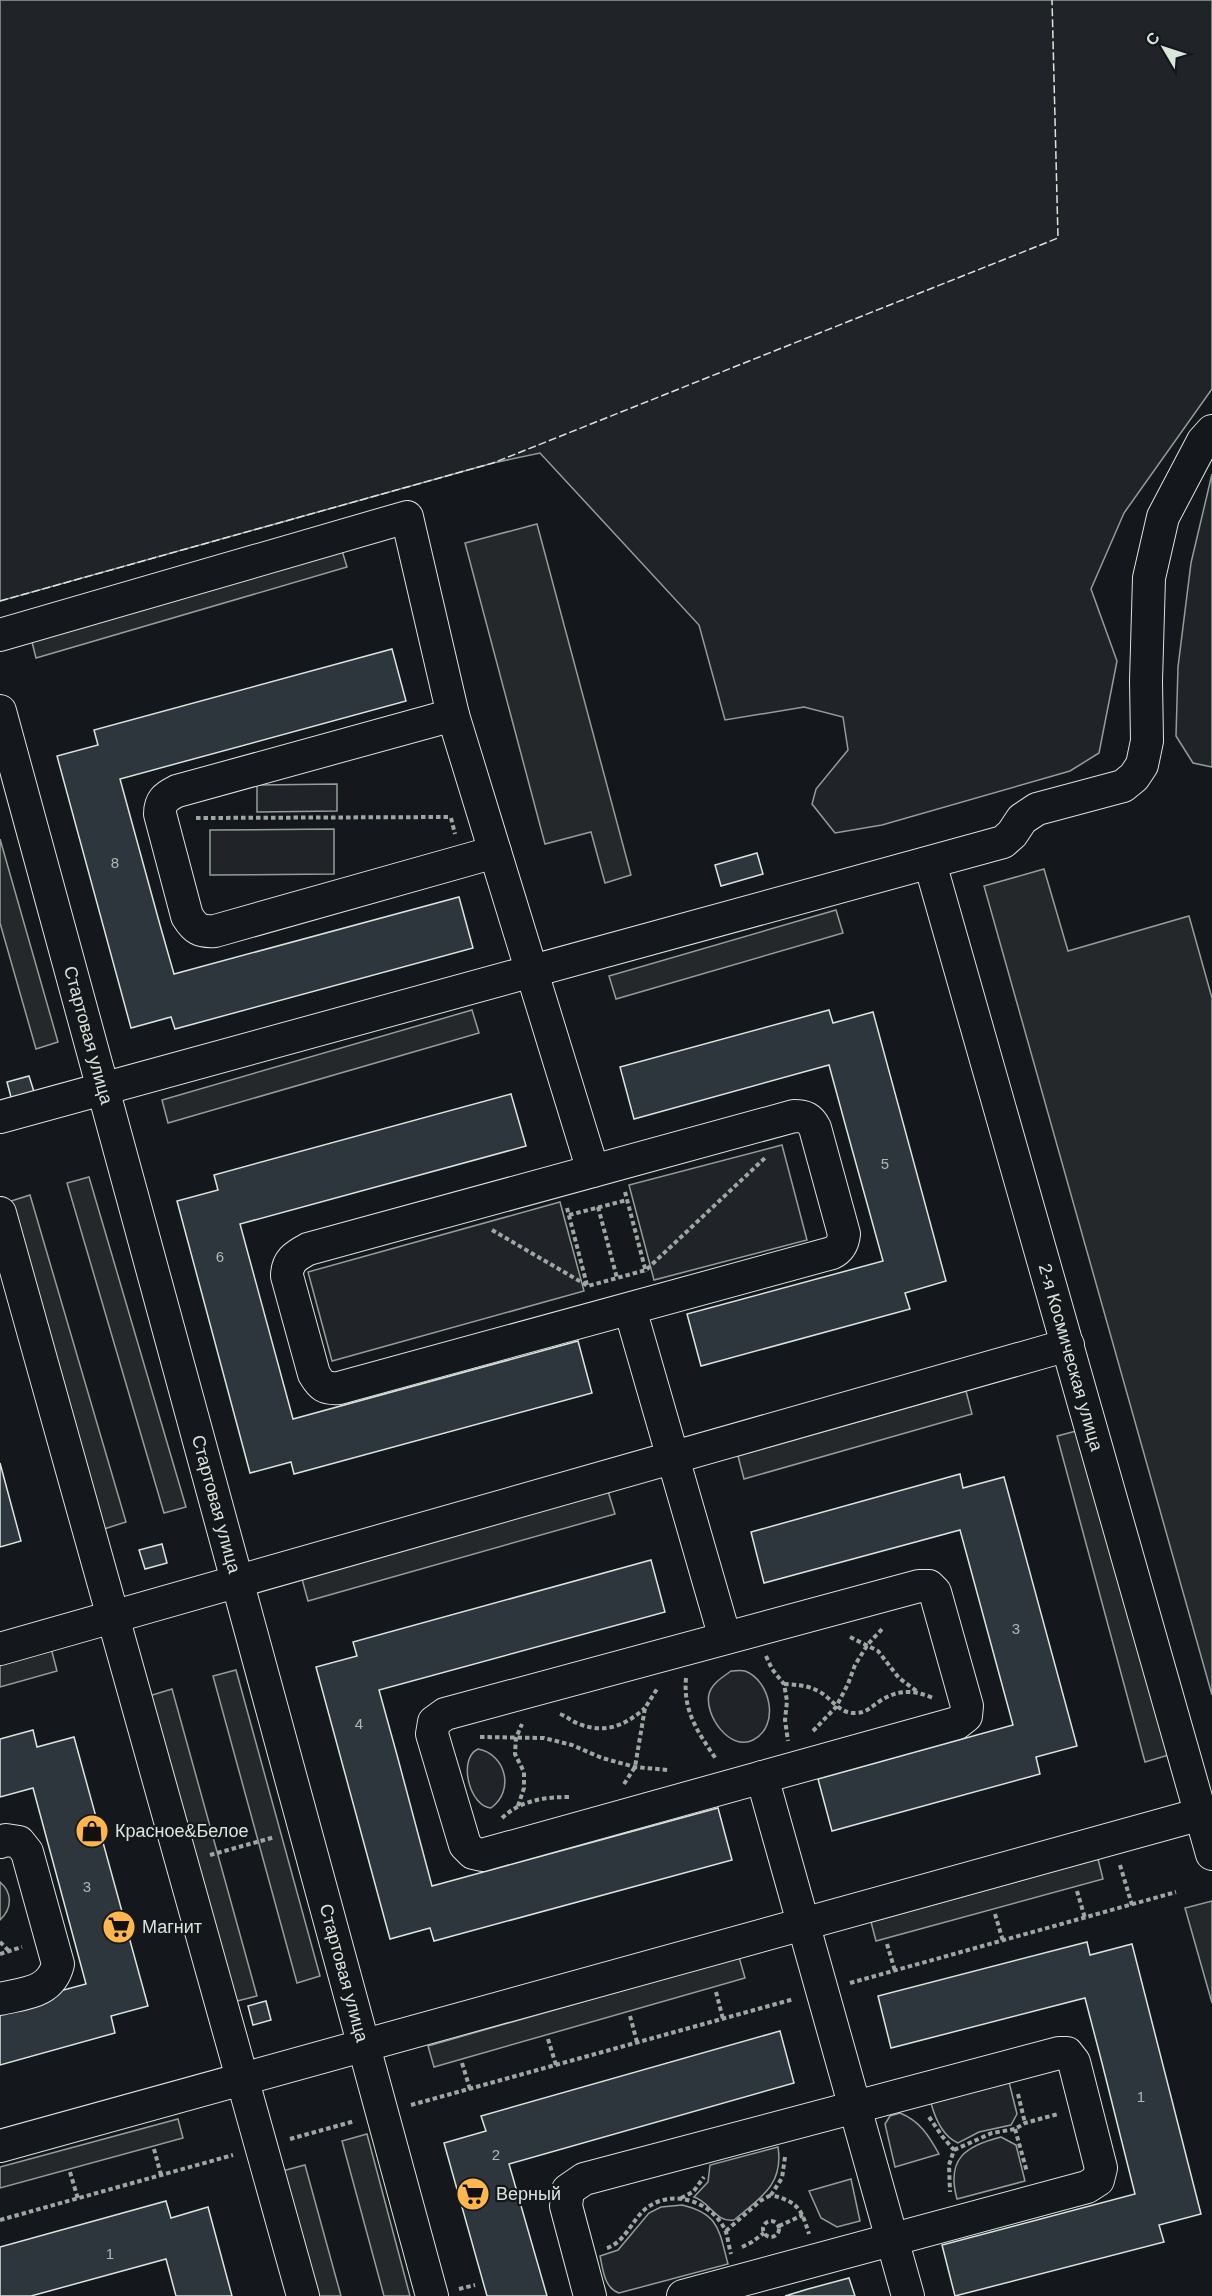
<svg xmlns="http://www.w3.org/2000/svg" width="1212" height="2296" font-family="Helvetica,sans-serif">
	<style>
		.green { fill: #202428; stroke: #939e99; stroke-width: 1.5 }
		.parking { fill: #24282b; stroke: #939e99; stroke-width: 1.5 }
		.building { fill: #2c363c; stroke: #d8e6dc; stroke-width: 1.5 }
		.lines { fill: none; stroke-linecap: round; stroke-linejoin: round }
		.minor-casing { stroke: #d8e6dc; stroke-width: 34 }
		.path { stroke: #9da8a2; stroke-width: 4; stroke-dasharray: 4.5 3; stroke-linecap: butt }
		.minor { stroke: #14181c; stroke-width: 32 }
		.fence { stroke: #d8e6dc; stroke-width: 1.5; stroke-dasharray: 8 3; stroke-linecap: butt }
		.labels { text-anchor: middle; dominant-baseline: central; stroke-width: 4.5; stroke-linejoin: round; paint-order: stroke }
		.number-label { font-size: 15px; fill: #adbab4 }
		.street-label { font-size: 18px; fill: #d8e6dc; stroke: #14181c }
		.poi-label { font-size: 18px; fill: #d8e6dc; stroke: #14181c; text-anchor: start }
	</style>
	<rect width="100%" height="100%" fill="#14181c"/>
	<!-- green -->
	<g class="green">
		<polygon points="0,0 1212,0 1212,389 1124,513 1091,589 1117,661 1099,753 1070,771 882,825 835,833 812,804 816,789 848,750 843,717 804,707 725,720 699,625 540,453 493,463 0,601"/>
		<polygon points="1212,474 1212,767 1193,763 1176,736 1178,667 1191,563"/>
		<polygon points="337,784 337,811 257,812 257,785"/>
		<polygon points="334,829 334,874 210,875 210,830"/>
		<polygon points="782,1145 807,1240 654,1280 629,1185"/>
		<polygon points="560,1202 584,1291 332,1361 308,1272"/>
		<path d="M731,1671C735,1671 741,1670 745,1671C770,1680 781,1726 753,1740C730,1752 704,1715 709,1694C712,1683 723,1677 731,1671Z"/>
		<path d="M478,1749C506,1754 515,1791 491,1808C470,1807 457,1759 478,1749Z"/>
		<path d="M0,1882C13,1893 12,1909 0,1920Z"/>
		<path d="M1009,2082L1017,2114L1011,2125L979,2132L958,2143C942,2136 935,2118 931,2103Z"/>
		<path d="M900,2113C920,2121 929,2136 939,2154L895,2167L885,2124L890,2116Z"/>
		<path d="M1001,2137L1016,2145L1025,2181L957,2199C946,2159 965,2146 1001,2137Z"/>
		<path d="M778,2147C784,2185 760,2198 734,2220C716,2223 710,2202 694,2197L708,2182L710,2165Z"/>
		<polygon points="851,2179 860,2221 837,2227 821,2218 809,2191"/>
		<path d="M682,2205C720,2214 719,2231 728,2264L619,2293C604,2288 603,2269 600,2256L618,2250L649,2213L661,2207Z"/>
	</g>
	<!-- parking -->
	<g class="parking">
		<polygon points="537,524 631,875 605,883 591,832 545,844 465,543"/>
		<polygon points="340,544 347,567 36,658 30,634"/>
		<polygon points="0,839 58,1042 36,1049 0,923"/>
		<polygon points="1044,869 1068,951 1189,916 1212,998 1212,1695 984,886"/>
		<polygon points="836,910 843,933 616,999 609,976"/>
		<polygon points="472,1010 479,1033 168,1123 162,1100"/>
		<polygon points="89,1177 186,1507 164,1513 67,1183"/>
		<polygon points="30,1195 126,1522 104,1529 8,1202"/>
		<polygon points="966,1391 972,1414 744,1479 738,1456"/>
		<polygon points="1084,1429 1172,1754 1145,1762 1057,1436"/>
		<polygon points="608,1491 615,1514 308,1601 302,1579"/>
		<polygon points="51,1648 57,1671 0,1687 0,1663"/>
		<polygon points="236,1670 320,1976 297,1983 213,1676"/>
		<polygon points="172,1689 257,1996 233,2002 149,1696"/>
		<polygon points="1098,1859 1103,1879 876,1941 871,1922"/>
		<polygon points="1212,1901 1212,2003 1185,1908"/>
		<polygon points="739,1957 745,1978 434,2067 428,2046"/>
		<polygon points="178,2119 183,2138 0,2188 0,2167"/>
		<polygon points="367,2134 410,2296 384,2296 342,2141"/>
		<polygon points="305,2165 341,2296 317,2296 282,2171"/>
	</g>
	<!-- building -->
	<g class="building">
		<polygon points="392,649 406,701 120,779 160,925 174,974 459,897 473,948 175,1029 171,1017 131,1028 57,756 98,745 94,730"/>
		<polygon points="757,853 763,874 721,886 715,865"/>
		<polygon points="829,1010 833,1023 873,1012 946,1281 905,1293 910,1309 701,1366 687,1314 883,1261 847,1131 829,1065 634,1119 620,1067"/>
		<polygon points="29,1076 35,1095 12,1101 7,1082"/>
		<polygon points="511,1094 526,1146 240,1224 293,1419 578,1341 592,1393 294,1474 291,1462 250,1473 177,1201 218,1190 214,1175"/>
		<polygon points="0,1463 21,1541 0,1547"/>
		<polygon points="960,1474 963,1488 1004,1477 1077,1746 1036,1757 1040,1774 832,1831 818,1779 1013,1725 960,1530 764,1583 751,1532"/>
		<polygon points="162,1544 167,1563 145,1569 139,1550"/>
		<polygon points="651,1560 665,1612 379,1690 397,1755 432,1886 718,1808 732,1860 434,1941 430,1928 390,1939 316,1667 357,1656 353,1642"/>
		<polygon points="33,1730 37,1747 74,1737 148,2006 111,2016 115,2033 0,2065 0,2007 86,1984 33,1788 0,1797 0,1739"/>
		<polygon points="1087,1942 1090,1955 1132,1944 1201,2214 1159,2225 1164,2242 955,2296 942,2245 1135,2194 1102,2063 1085,1998 891,2048 878,1996"/>
		<polygon points="266,2001 271,2020 253,2025 248,2006"/>
		<polygon points="780,2031 794,2083 509,2164 547,2296 487,2296 444,2143 486,2131 481,2116"/>
		<polygon points="166,2201 171,2218 208,2207 232,2296 176,2296 166,2259 31,2296 0,2296 0,2247"/>
		<polygon points="849,2278 855,2296 785,2296 808,2289"/>
	</g>
	<g class="lines">
		<defs>
			<g id="minor">
				<polyline points="0,635 407,517 453,715 593,1171"/>
				<path id="s1" d="M0,711L432,2296"/>
				<path d="M453,715L177,791C165,797 160,801 160,814L187,916C195,929 200,932 215,931L495,852"/>
				<path id="s2" d="M930,863L1212,1854"/>
				<path d="M794,1116C805,1116 810,1118 815,1128L844,1234C843,1244 840,1249 832,1253L339,1388C325,1389 321,1386 314,1374L287,1276C287,1261 295,1256 308,1249Z"/>
				<polyline points="0,1117 1003,842 1012,834 1022,819 1037,809 1123,786 1134,777 1142,765 1147,741 1146,681 1149,578 1163,517 1203,441 1212,431"/>
				<polyline points="0,1213 303,2296"/>
				<polyline points="630,1309 725,1638"/>
				<polygon points="919,1586 929,1586 935,1592 967,1706 966,1716 957,1723 482,1855 473,1853 465,1845 432,1734 434,1722 445,1714"/>
				<polyline points="0,1649 1068,1345"/>
				<polyline points="762,1777 908,2296"/>
				<path d="M0,1842L6,1840L19,1842L27,1852L58,1964C51,1993 25,1993 0,1999"/>
				<polyline points="0,2146 1201,1814"/>
				<polyline points="590,2296 566,2206 568,2190 584,2179 1059,2053 1067,2053 1074,2062 1101,2168 1098,2180 1087,2187 683,2296"/>
			</g>
		</defs>
		<!-- minor casing -->
		<use href="#minor" class="minor-casing"/>
		<!-- path -->
		<g class="path">
			<polyline points="196,818 450,817"/>
			<polyline points="451,818 455,834"/>
			<polyline points="625,1192 646,1272"/>
			<polyline points="598,1207 617,1278"/>
			<polyline points="567,1208 587,1285"/>
			<polyline points="569,1215 627,1200"/>
			<polyline points="492,1230 588,1286 646,1270 767,1156"/>
			<polyline points="850,1637 878,1651 899,1678 918,1692"/>
			<polyline points="766,1656 772,1669 784,1684 787,1701 785,1720 788,1741"/>
			<path d="M686,1678C683,1712 698,1732 716,1759"/>
			<path d="M784,1684C797,1685 808,1685 820,1692C832,1699 840,1714 855,1713C866,1713 871,1707 880,1701C898,1689 914,1690 933,1698"/>
			<path d="M560,1714C568,1717 574,1723 582,1725C607,1734 627,1724 645,1708"/>
			<polyline points="813,1731 836,1707 848,1684 855,1665 868,1644 884,1627"/>
			<polyline points="480,1737 544,1738 572,1745 602,1758 635,1767 668,1770"/>
			<polyline points="624,1784 635,1767 645,1708 657,1689"/>
			<polyline points="518,1806 524,1788 524,1772 515,1754 516,1738 522,1724"/>
			<path d="M502,1818C521,1800 545,1797 570,1797"/>
			<polyline points="210,1855 275,1837"/>
			<polyline points="1120,1865 1132,1905"/>
			<polyline points="1077,1891 1085,1918"/>
			<polyline points="995,1914 1003,1941"/>
			<polyline points="0,1942 9,1951"/>
			<polyline points="887,1944 895,1971"/>
			<polyline points="0,1954 22,1947"/>
			<polyline points="850,1983 1176,1892"/>
			<polyline points="716,1992 723,2019"/>
			<polyline points="630,2016 637,2042"/>
			<polyline points="548,2039 556,2065"/>
			<polyline points="462,2063 470,2089"/>
			<polyline points="1018,2094 1025,2123"/>
			<polyline points="411,2105 794,1999"/>
			<polyline points="929,2117 942,2136 954,2150 949,2165 950,2192"/>
			<polyline points="1015,2129 1027,2172"/>
			<polyline points="290,2139 355,2121"/>
			<polyline points="154,2149 161,2175"/>
			<polyline points="954,2150 992,2133 1015,2129 1025,2123 1058,2114"/>
			<path d="M785,2157L782,2178L771,2195C798,2202 801,2208 809,2234"/>
			<polyline points="70,2172 78,2199"/>
			<polyline points="681,2198 693,2192 704,2177"/>
			<polyline points="0,2220 233,2155"/>
			<circle cx="771" cy="2229" r="8"/>
			<polyline points="779,2226 803,2215"/>
			<polyline points="726,2231 760,2201 771,2195"/>
			<polyline points="742,2247 752,2242 764,2233"/>
			<path d="M607,2248C627,2241 632,2218 648,2207C675,2188 714,2203 726,2232C728,2239 729,2247 731,2254"/>
			<polyline points="459,2289 475,2285"/>
		</g>
		<!-- minor -->
		<use href="#minor" class="minor"/>
		<!-- fence -->
		<polyline class="fence" points="0,601 493,463 1058,238 1052,0"/>
	</g>
	<!-- icons -->
	<defs>
		<symbol id="shop-disc" viewBox="-11 -11 22 22"><circle r="9.5" fill="#ffb74d" stroke="#14181c"/><path d="M-5-2.5h2.3a2.7 3.5 0 0 1 5.4 0H5L5.5 6h-11ZM-1.5-2.5h3a1.5 2.3 0 0 0-3 0Z" fill="#111"/></symbol>
		<symbol id="supermarket-disc" viewBox="-11 -11 22 22"><circle r="9.5" fill="#ffb74d" stroke="#14181c"/><path d="M-6-5.5h2.5l.6 2H6L4.5 2H-2.5L-4.4-4H-6ZM-1.5 3.2a1.3 1.3 0 1 0 .1 0ZM3 3.2a1.3 1.3 0 1 0 .1 0Z" fill="#111"/></symbol>
	</defs>
	<g fill-rule="evenodd">
		<use href="#shop-disc" x="73" y="1812" width="38" height="38"/>
		<use href="#supermarket-disc" x="100" y="1908" width="38" height="38"/>
		<use href="#supermarket-disc" x="454" y="2175" width="38" height="38"/>
	</g>
	<g class="labels">
		<!-- number labels -->
		<g class="number-label">
			<text x="115" y="862">8</text>
			<text x="885" y="1163">5</text>
			<text x="220" y="1256">6</text>
			<text x="1016" y="1628">3</text>
			<text x="359" y="1723">4</text>
			<text x="87" y="1886">3</text>
			<text x="1141" y="2096">1</text>
			<text x="496" y="2154">2</text>
			<text x="110" y="2253">1</text>
		</g>
		<!-- street labels -->
		<g class="street-label">
			<text stroke="none"><textPath href="#s1" startOffset="336">Стартовая улица</textPath></text>
			<text stroke="none"><textPath href="#s2" startOffset="514">2-я Космическая улица</textPath></text>
			<text stroke="none"><textPath href="#s1" startOffset="822">Стартовая улица</textPath></text>
			<text stroke="none"><textPath href="#s1" startOffset="1308">Стартовая улица</textPath></text>
		</g>
		<!-- poi labels -->
		<g class="poi-label">
			<text x="115" y="1831">Красное&amp;Белое</text>
			<text x="142" y="1927">Магнит</text>
			<text x="496" y="2194">Верный</text>
		</g>
	</g>
	<!-- north arrow -->
	<g transform="translate(1164 48) rotate(309)" stroke="#14181c" stroke-width="4.5" paint-order="stroke">
	<path d="M0-4.5L10 22L0 15L-10 22Z" fill="#d8e6dc"/>
	<text y="-9" font-size="16" font-weight="bold" text-anchor="middle" fill="#d8e6dc">С</text>
	</g>
</svg>
